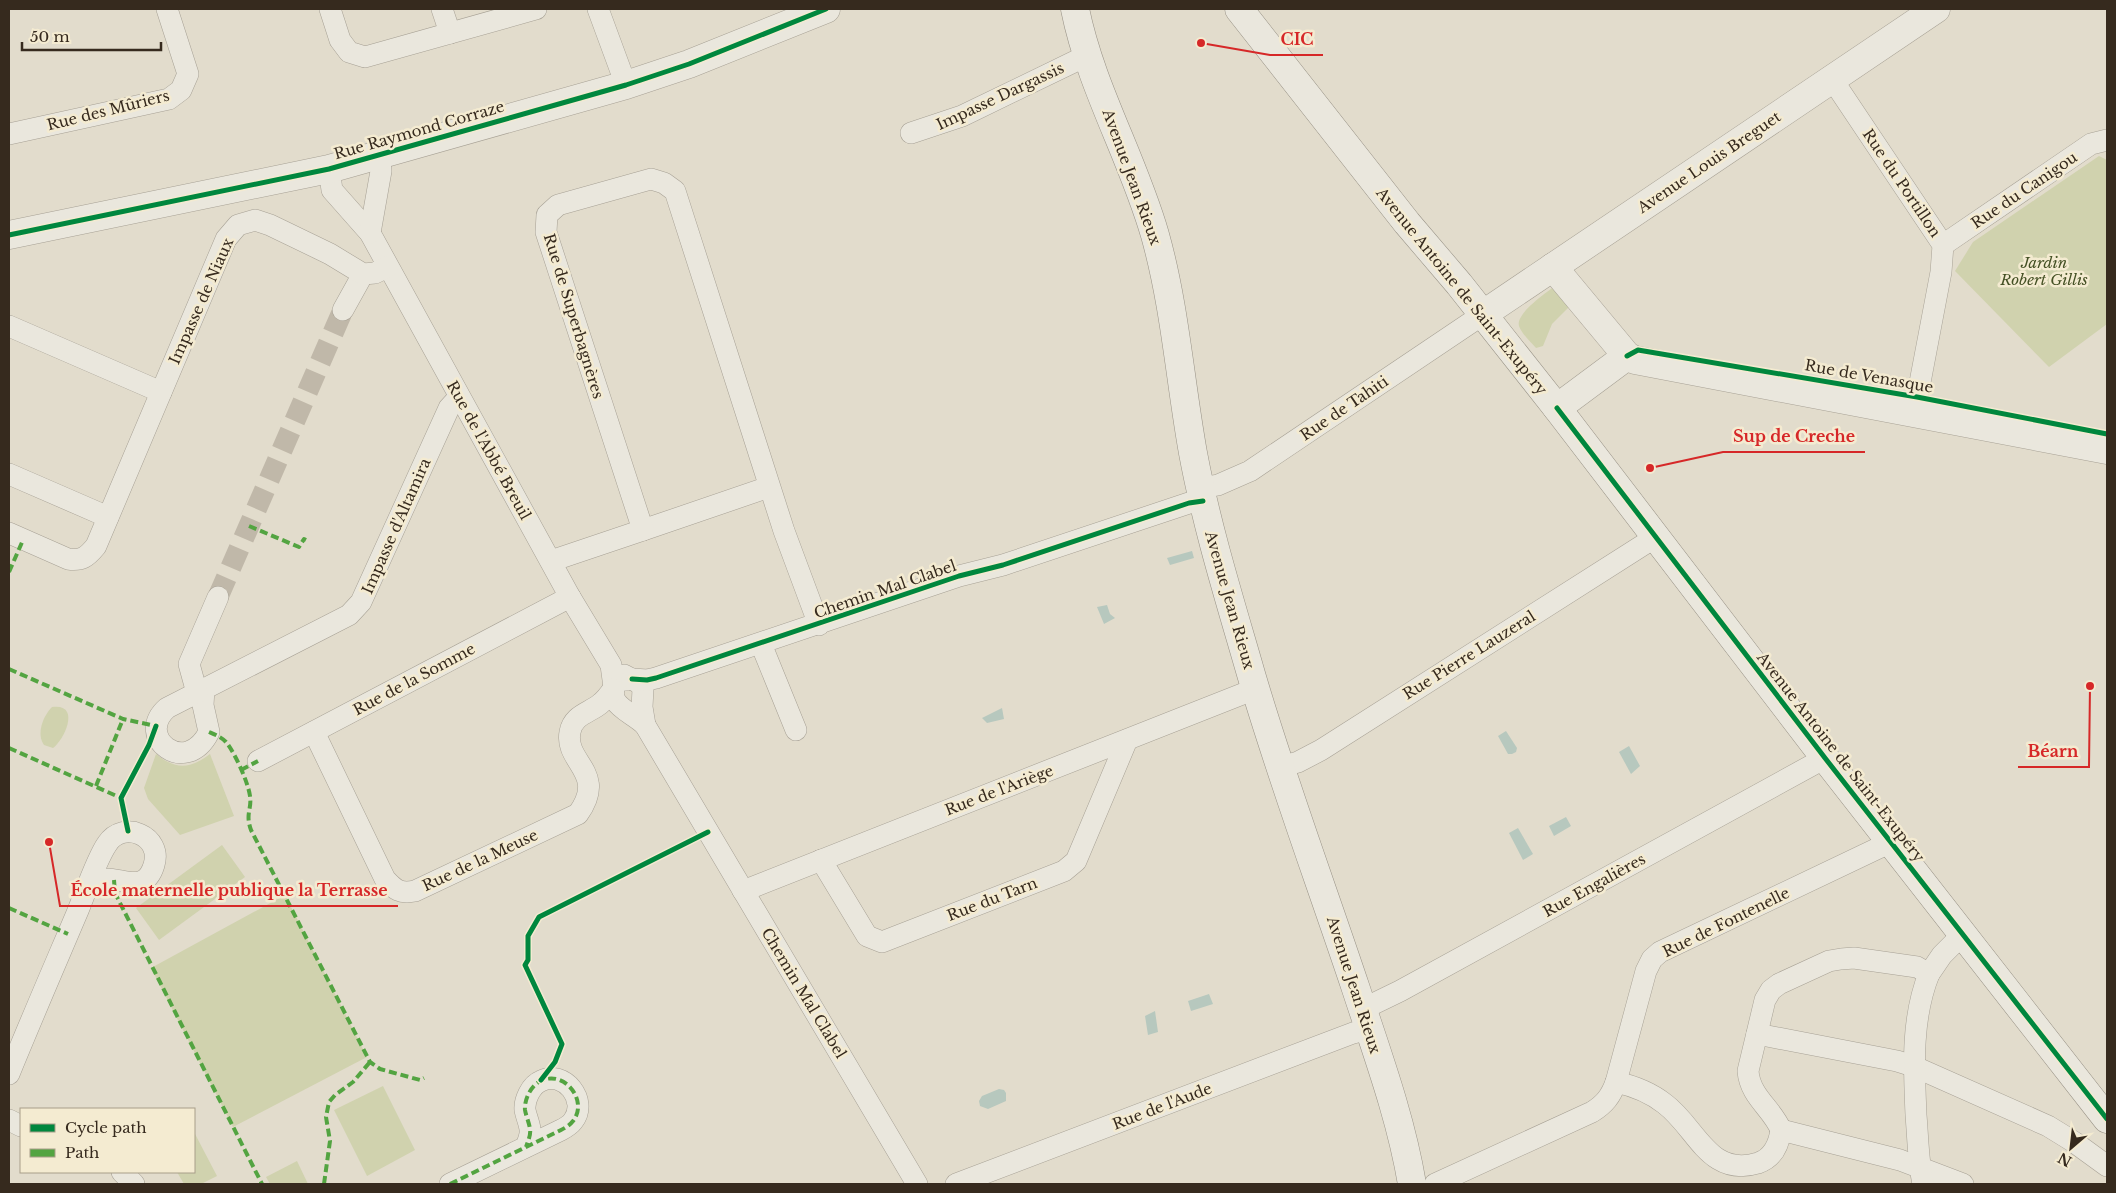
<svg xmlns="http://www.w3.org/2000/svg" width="2116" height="1193" font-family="'Libre Baskerville',serif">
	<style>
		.green { fill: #d0d2ae }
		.water { fill: #b7c8be }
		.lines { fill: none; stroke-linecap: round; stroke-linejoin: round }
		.minor-tunnel { stroke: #c0b8a9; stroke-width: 21; stroke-dasharray: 21 11; stroke-linecap: butt }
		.minor-casing { stroke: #a7a195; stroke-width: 22 }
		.tertiary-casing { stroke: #a7a195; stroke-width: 29 }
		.secondary-casing { stroke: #979185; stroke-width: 29 }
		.minor { stroke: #eae7dd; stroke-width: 21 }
		.tertiary { stroke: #eae7dd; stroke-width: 28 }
		.secondary { stroke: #eae7dd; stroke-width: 28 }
		.quiet { stroke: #53a441; stroke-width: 4; stroke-dasharray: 8 4; stroke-linecap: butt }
		.cycleway-casing { stroke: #f4ebd1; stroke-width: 8 }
		.cycleway { stroke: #00873e; stroke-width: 5 }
		.labels { text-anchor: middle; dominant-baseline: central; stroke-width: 5; stroke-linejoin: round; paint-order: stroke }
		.street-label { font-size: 15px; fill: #362a1e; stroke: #f4ebd1 }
		.park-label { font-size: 15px; font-style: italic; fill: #455125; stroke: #f4ebd1 }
		.leader { fill: none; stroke: #d62828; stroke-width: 2 }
		.callout-dot { fill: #d62828; stroke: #f4ebd1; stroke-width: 2 }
		.callout-label { font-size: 16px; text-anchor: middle; font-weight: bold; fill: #d62828; stroke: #f4ebd1; stroke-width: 5; stroke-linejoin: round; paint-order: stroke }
	</style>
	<rect width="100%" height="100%" fill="#e2dccc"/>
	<!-- green -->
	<g class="green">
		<polygon points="2099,156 2107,160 2107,324 2049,367 1955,271 1973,242"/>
		<path d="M1559,283L1574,302L1552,324L1543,346L1536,348C1531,342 1521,333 1519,326C1515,313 1550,290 1559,283Z"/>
		<path d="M52,707C81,703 65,739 53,748L44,745C36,734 43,716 52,707Z"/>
		<path d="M156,754C175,770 191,769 210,754L234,816L180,835L148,799L144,788Z"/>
		<polygon points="222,845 245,877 159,940 136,908"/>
		<polygon points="285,895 367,1057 233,1127 151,968"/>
		<polygon points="383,1086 415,1150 367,1176 334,1110"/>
		<polygon points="194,1132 217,1176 201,1184 184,1184 177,1172 194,1172"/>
		<polygon points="297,1161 308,1184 270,1184 266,1177"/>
	</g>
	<!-- water -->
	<g class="water">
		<polygon points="1192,551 1194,558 1170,565 1167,558"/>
		<polygon points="1107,605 1110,614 1115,618 1104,624 1097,607"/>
		<polygon points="1002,708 1004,719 987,723 982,718"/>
		<polygon points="1506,731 1517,748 1516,752 1512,754 1508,754 1498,736"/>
		<polygon points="1629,746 1640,766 1631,774 1619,752"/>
		<polygon points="1566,817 1571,826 1554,836 1549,826"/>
		<polygon points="1518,828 1533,854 1523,860 1509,833"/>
		<polygon points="1209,994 1213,1004 1191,1011 1188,1001"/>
		<polygon points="1155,1011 1158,1032 1148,1035 1145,1016"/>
		<polygon points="999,1089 1004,1090 1006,1093 1006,1101 988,1109 980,1106 979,1101 982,1096"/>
	</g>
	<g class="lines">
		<!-- minor-tunnel -->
		<polyline class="minor-tunnel" points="218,597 343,310"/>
		<defs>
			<g id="minor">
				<polyline points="330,9 340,40 349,52 365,57 536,9"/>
				<polyline points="442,9 450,33"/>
				<polyline points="598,9 626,85"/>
				<polyline points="1832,79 1943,245 1941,272 1914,414"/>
				<polyline points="911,133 962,116 1088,55"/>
				<polyline points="9,134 169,99 181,90 188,74 167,9"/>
				<polyline points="329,169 332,190 370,233 570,597 611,665 614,687"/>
				<polyline points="370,233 381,171 379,154"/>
				<polyline points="1943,245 2091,144 2107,140"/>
				<polyline points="343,310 363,274"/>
				<polyline points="9,326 161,392"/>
				<polyline points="9,474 108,517"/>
				<polyline points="1200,488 1218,485 1250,471 1482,315"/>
				<polyline points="643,530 769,487"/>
				<path d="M9,533L68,559C82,561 87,557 96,546L226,239L238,225L255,220L270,225L330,254L363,274L375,273L387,267"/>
				<polyline points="551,561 643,530 546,232 547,215 558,205 651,179 664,183 675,191 784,531 819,625"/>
				<polyline points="761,644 796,730"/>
				<polyline points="624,675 639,683 643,689 642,707 645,725"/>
				<path d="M631,679L618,681C602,704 631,711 645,725L917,1184"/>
				<polyline points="632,679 647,680 656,678 959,576 1003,565 1189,503 1203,501"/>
				<path d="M204,689L203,705L209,732C186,778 134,737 167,708L349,615L361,602L449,408L459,397"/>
				<polyline points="197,693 189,664 218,597"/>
				<path d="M314,732L385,879C395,890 400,894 415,891L578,814C608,772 564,763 570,732C573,715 589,713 600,704C605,700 609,695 613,689"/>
				<polyline points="258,761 570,597"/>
				<polyline points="1281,767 1298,762 1321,750 1654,538"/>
				<polyline points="821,860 867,936 882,942 1064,871 1076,861 1127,740"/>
				<polyline points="743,891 1255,689"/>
				<polyline points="1363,1009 1400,991 1825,758"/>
				<polyline points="1757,1034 1897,1061 1913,1066 2048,1126 2074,1142 2107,1166"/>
				<path d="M9,1074C31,1020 54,967 77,913C85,894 96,860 107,844C123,819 163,836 154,865C145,895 122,877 103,879C98,879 93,883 89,885"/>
				<path d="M1616,1082C1634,1086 1650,1092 1665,1104C1697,1128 1709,1178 1758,1163C1773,1158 1779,1144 1781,1130"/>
				<polyline points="9,1120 21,1126"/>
				<path d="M1781,1130C1772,1108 1750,1097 1748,1071L1765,1000L1771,990L1779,984L1829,961L1841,959L1854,958L1917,967L1929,974L1942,955L1962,935"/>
				<polyline points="1781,1130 1900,1160 1963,1184"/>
				<polyline points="122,1172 134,1184"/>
				<path d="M450,1184L561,1130C565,1128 570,1125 573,1121C589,1101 564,1069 541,1081C531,1085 524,1100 525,1110C526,1116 529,1122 530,1129C531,1135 528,1141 526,1147"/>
				<polyline points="956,1184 1353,1033 1369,1029"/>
				<path d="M1435,1184L1592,1112C1605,1104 1611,1096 1616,1082L1646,971L1652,959L1660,952L1891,842"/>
				<path d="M1923,1184C1918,1161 1918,1138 1916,1115C1914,1068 1911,1019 1929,974"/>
			</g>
			<g id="tertiary">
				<polyline points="9,235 329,169 626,85 689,64 826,9"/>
				<polyline points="1553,267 1627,356 1635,360 2107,450"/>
				<polyline points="1482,315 1936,9"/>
				<polyline points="1557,408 1627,356"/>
			</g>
			<g id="secondary">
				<path d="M1075,9C1091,88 1133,158 1155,235C1175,306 1180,381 1193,453C1207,528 1230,601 1251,674C1282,780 1321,884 1356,989C1377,1053 1401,1118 1412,1184"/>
				<polyline points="1239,9 1407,223 1459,284 1557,408 1825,758 2107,1119"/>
			</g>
		</defs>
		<!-- minor casing -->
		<use href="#minor" class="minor-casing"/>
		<!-- tertiary casing -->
		<use href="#tertiary" class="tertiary-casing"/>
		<!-- secondary casing -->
		<use href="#secondary" class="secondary-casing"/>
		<!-- minor -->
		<use href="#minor" class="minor"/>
		<!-- tertiary -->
		<use href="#tertiary" class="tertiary"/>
		<!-- secondary -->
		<use href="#secondary" class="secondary"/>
		<!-- quiet -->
		<g class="quiet">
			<polyline points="249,526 299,547 304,539 306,540"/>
			<polyline points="9,572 23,540"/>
			<polyline points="9,669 123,719 156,726 155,730"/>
			<path d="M209,732C216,735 221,737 226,742C235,753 248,782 250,796C252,810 245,813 251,830L370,1062L380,1069L420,1080L424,1078"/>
			<polyline points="9,748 121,798"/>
			<polyline points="241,770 258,761"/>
			<polyline points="96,786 123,719"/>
			<polyline points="114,880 115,893 262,1184"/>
			<polyline points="9,908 68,934"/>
			<polyline points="324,1184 330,1141 326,1117 329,1102 335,1095 353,1082 370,1062"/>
			<path d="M450,1184L561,1130C565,1128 570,1125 573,1121C589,1101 564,1069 541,1081C531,1085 524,1100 525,1110C526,1116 529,1122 530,1129C531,1135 528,1141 526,1147"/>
		</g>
		<defs>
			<g id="cycleway">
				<polyline points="9,235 329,169 626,85 689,64 826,9"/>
				<polyline points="1627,356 1638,350 1917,397 2107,434"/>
				<polyline points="1557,408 1825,758 2107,1119"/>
				<polyline points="632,679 647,680 656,678 959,576 1003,565 1189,503 1203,501"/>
				<polyline points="128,831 121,798 149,745 156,726"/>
				<polyline points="541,1080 555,1062 562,1044 525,965 528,960 528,936 539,917 708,832"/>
			</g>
		</defs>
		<!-- cycleway casing -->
		<use href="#cycleway" class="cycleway-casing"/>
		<!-- cycleway -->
		<use href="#cycleway" class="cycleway"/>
	</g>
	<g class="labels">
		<!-- street labels -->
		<g class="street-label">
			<text transform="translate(1000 96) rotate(-25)">Impasse Dargassis</text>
			<text transform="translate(108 110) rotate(-14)">Rue des Mûriers</text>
			<text transform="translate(419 130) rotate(-16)">Rue Raymond Corraze</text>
			<text transform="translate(1709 162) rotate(-34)">Avenue Louis Breguet</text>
			<text transform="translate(1132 177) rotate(70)">Avenue Jean Rieux</text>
			<text transform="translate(1902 183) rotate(56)">Rue du Portillon</text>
			<text transform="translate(2024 190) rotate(-34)">Rue du Canigou</text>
			<text transform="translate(1462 291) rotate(51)">Avenue Antoine de Saint-Exupéry</text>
			<text transform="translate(201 301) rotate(-66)">Impasse de Niaux</text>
			<text transform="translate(574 316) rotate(73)">Rue de Superbagnères</text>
			<text transform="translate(1869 376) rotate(10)">Rue de Venasque</text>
			<text transform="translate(1344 408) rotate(-34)">Rue de Tahiti</text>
			<text transform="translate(489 450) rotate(61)">Rue de l'Abbé Breuil</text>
			<text transform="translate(396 526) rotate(-66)">Impasse d'Altamira</text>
			<text transform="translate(885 589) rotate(-19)">Chemin Mal Clabel</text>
			<text transform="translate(1230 600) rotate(74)">Avenue Jean Rieux</text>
			<text transform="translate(1469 655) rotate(-32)">Rue Pierre Lauzeral</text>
			<text transform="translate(414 679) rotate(-28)">Rue de la Somme</text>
			<text transform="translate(1841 757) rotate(52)">Avenue Antoine de Saint-Exupéry</text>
			<text transform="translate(999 790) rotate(-21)">Rue de l'Ariège</text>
			<text transform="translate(480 860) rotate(-25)">Rue de la Meuse</text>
			<text transform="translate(1594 885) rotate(-29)">Rue Engalières</text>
			<text transform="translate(992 899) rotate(-21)">Rue du Tarn</text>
			<text transform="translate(1726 922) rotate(-26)">Rue de Fontenelle</text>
			<text transform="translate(1354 985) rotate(72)">Avenue Jean Rieux</text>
			<text transform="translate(804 993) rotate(59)">Chemin Mal Clabel</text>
			<text transform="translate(1162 1106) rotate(-21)">Rue de l'Aude</text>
		</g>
		<!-- park labels -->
		<g class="park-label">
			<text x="2044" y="262">Jardin<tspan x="2044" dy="17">Robert Gillis</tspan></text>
		</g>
	</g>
	<!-- callouts -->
	<path class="leader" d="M1201 43L1270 55H1323M1650 468L1723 452H1865M2090 686L2089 767H2018M49 842L60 906H398"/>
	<g class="callout-dot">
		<circle cx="1201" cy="43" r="5"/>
		<circle cx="1650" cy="468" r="5"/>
		<circle cx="2090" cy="686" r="5"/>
		<circle cx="49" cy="842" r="5"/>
	</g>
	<g class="callout-label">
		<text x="1297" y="45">CIC</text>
		<text x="1794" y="442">Sup de Creche</text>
		<text x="2053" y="757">Béarn</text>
		<text x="229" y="896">École maternelle publique la Terrasse</text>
	</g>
	<!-- border -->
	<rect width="2116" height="1193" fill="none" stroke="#362a1e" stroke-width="20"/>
	<!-- legend -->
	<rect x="20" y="1108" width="175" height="65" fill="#f4ebd1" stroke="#a89e89"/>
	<rect x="30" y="1124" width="25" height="8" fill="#00873e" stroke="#a89e89"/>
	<text x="65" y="1133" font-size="15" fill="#362a1e">Cycle path</text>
	<rect x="30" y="1149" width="25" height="8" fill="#53a441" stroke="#a89e89"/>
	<text x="65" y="1158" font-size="15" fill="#362a1e">Path</text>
	<!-- north arrow -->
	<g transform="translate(2071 1148) rotate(208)" stroke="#f4ebd1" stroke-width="4" paint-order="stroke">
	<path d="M0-4L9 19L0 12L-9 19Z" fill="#362a1e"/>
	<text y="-8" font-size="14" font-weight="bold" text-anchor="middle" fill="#362a1e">N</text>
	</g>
	<!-- scale -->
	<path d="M22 42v8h139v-8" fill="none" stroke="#362a1e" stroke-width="2.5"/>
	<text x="30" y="42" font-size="15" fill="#362a1e" stroke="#f4ebd1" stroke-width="4" paint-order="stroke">50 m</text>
</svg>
